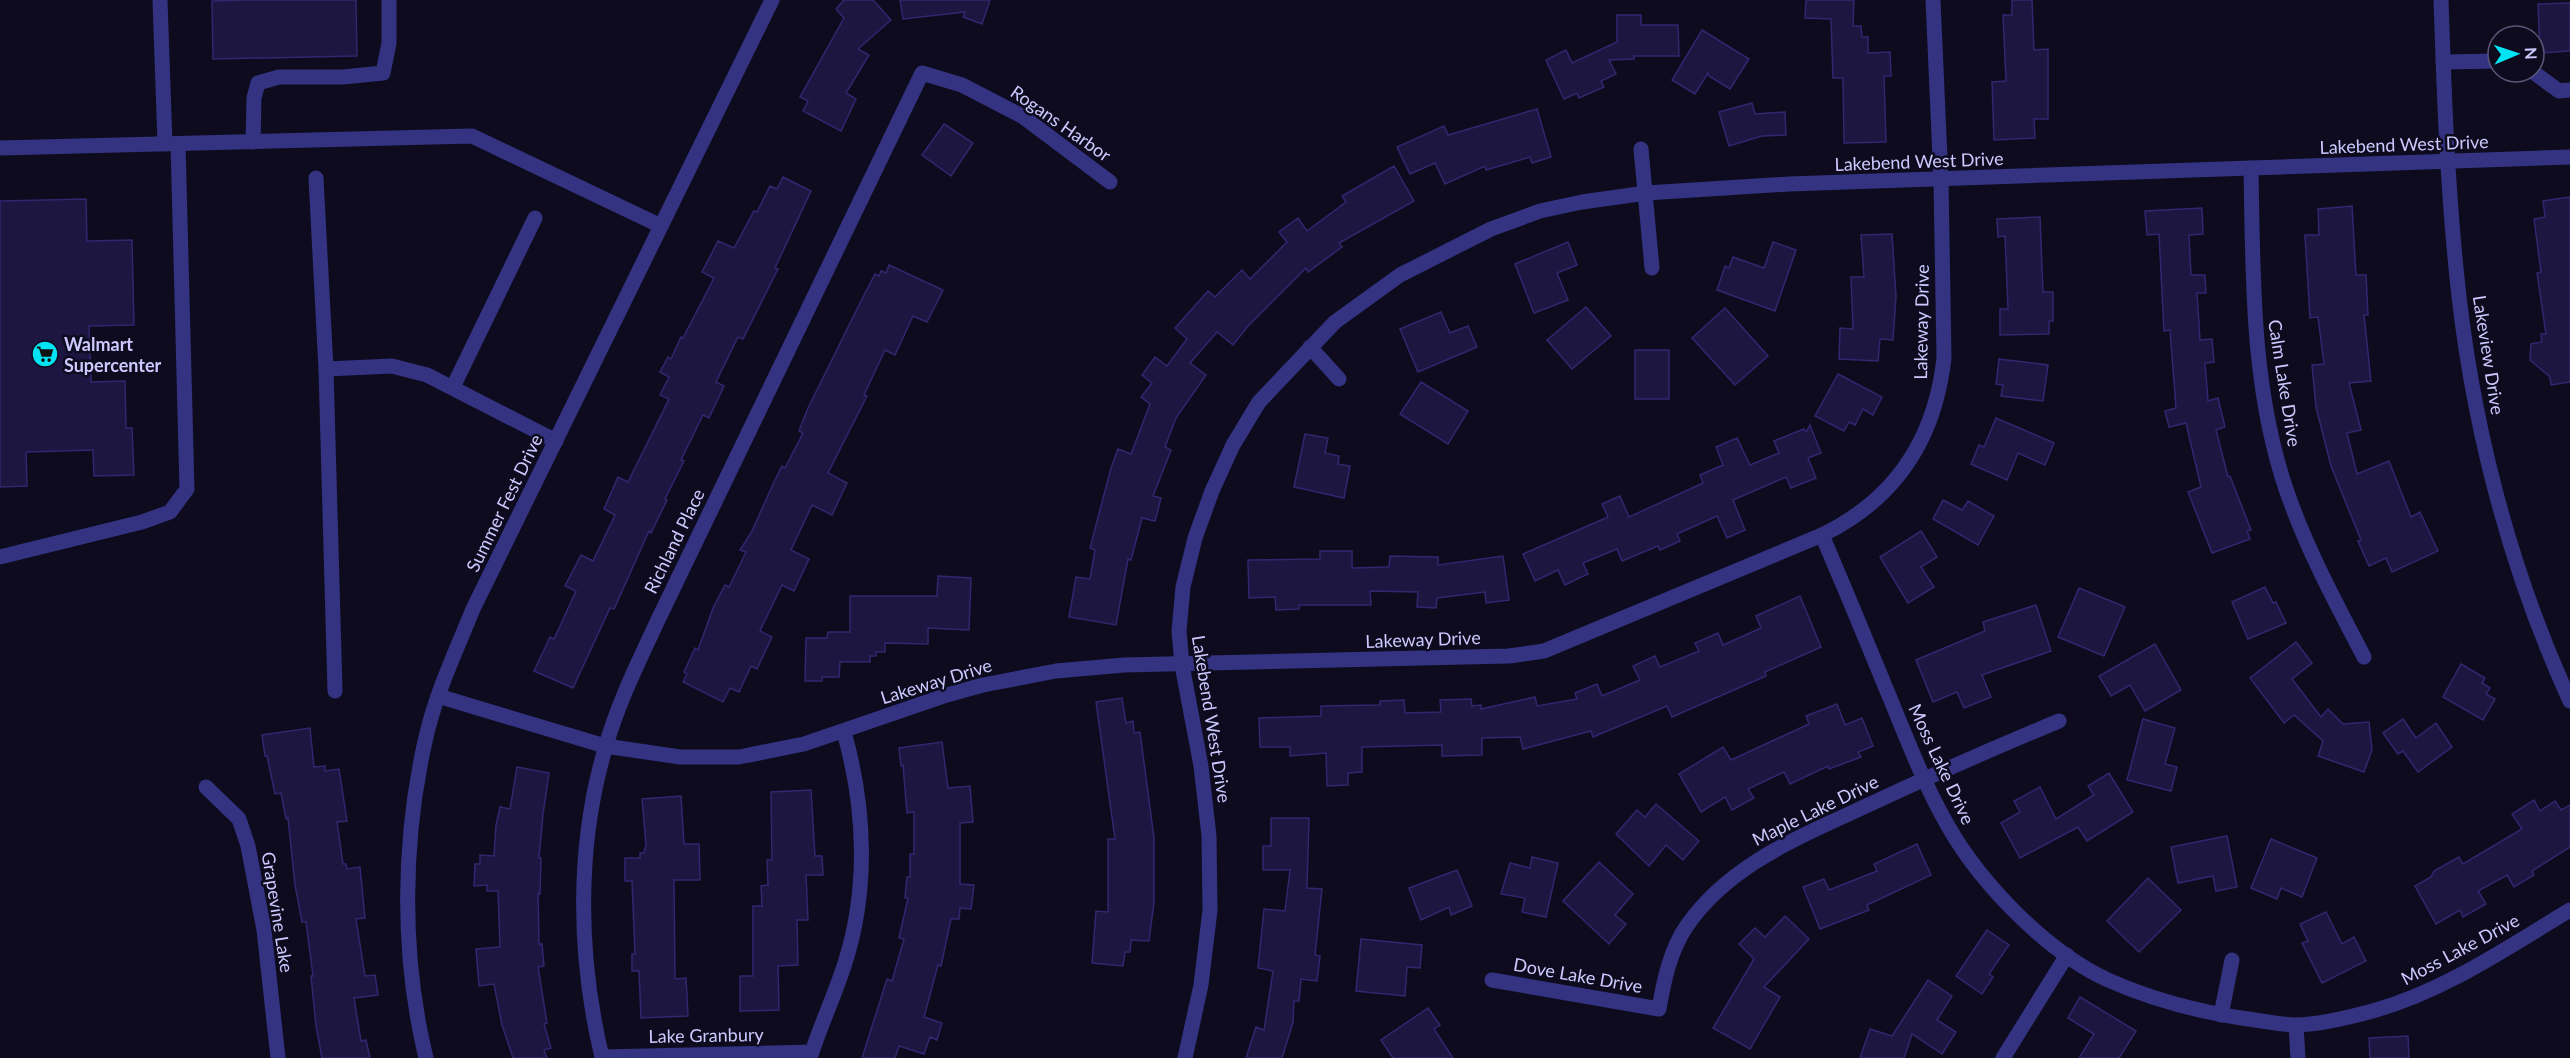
<svg xmlns="http://www.w3.org/2000/svg" width="2570" height="1058" font-family="Lato,sans-serif">
	<style>
		.building { fill: #1d1641; stroke: #32266f; stroke-width: 1.5 }
		.lines { fill: none; stroke-linecap: round; stroke-linejoin: round }
		.minor { stroke: #333382; stroke-width: 15 }
		.labels { text-anchor: middle; dominant-baseline: central; stroke-width: 5; stroke-linejoin: round; paint-order: stroke }
		.street-label { font-size: 18px; fill: #cdc9ff; stroke: #0e0b1f }
		.poi-label { font-size: 18px; font-weight: bold; fill: #cdc9ff; stroke: #0e0b1f; text-anchor: start }
	</style>
	<rect width="100%" height="100%" fill="#0e0b1f"/>
	<!-- building -->
	<g class="building">
		<polygon points="246,0 356,0 357,56 213,59 212,1"/>
		<polygon points="844,0 873,0 891,20 858,49 869,55 846,93 856,99 841,131 803,111 808,101 800,97 844,18 836,9"/>
		<polygon points="900,0 990,0 982,24 963,17 965,12 903,19"/>
		<polygon points="1806,0 1854,0 1853,26 1861,26 1862,37 1868,37 1868,53 1890,52 1891,76 1884,76 1886,142 1844,143 1843,78 1833,78 1831,19 1805,18"/>
		<polygon points="2012,0 2032,0 2034,50 2048,49 2048,119 2034,119 2035,138 1994,140 1992,82 2006,81 2003,15 2012,15"/>
		<polygon points="2570,3 2570,51 2540,53 2538,4"/>
		<polygon points="1617,15 1641,15 1641,25 1678,25 1679,56 1634,56 1634,59 1609,60 1616,74 1601,81 1604,87 1579,98 1577,93 1564,99 1546,60 1566,50 1572,63 1617,42"/>
		<polygon points="1702,30 1749,59 1730,89 1709,76 1708,73 1695,94 1672,80"/>
		<polygon points="1752,103 1755,114 1785,112 1786,135 1762,136 1729,146 1719,112"/>
		<polygon points="1537,109 1551,157 1532,163 1530,157 1486,170 1485,166 1445,184 1435,163 1410,174 1397,147 1444,126 1448,135"/>
		<polygon points="944,124 973,143 951,176 922,155"/>
		<polygon points="1394,166 1414,201 1339,243 1342,247 1308,272 1306,268 1248,326 1233,345 1217,332 1190,363 1206,375 1176,418 1165,447 1171,450 1153,496 1161,498 1155,521 1142,518 1131,560 1128,559 1116,625 1069,617 1076,577 1090,579 1095,550 1090,548 1111,468 1118,449 1131,454 1150,404 1141,397 1152,383 1142,375 1155,357 1167,366 1187,339 1175,328 1208,291 1215,297 1242,270 1250,279 1287,242 1279,232 1298,218 1307,231 1346,202 1342,196"/>
		<polygon points="783,177 811,191 775,268 778,269 743,339 738,337 716,382 724,386 709,418 703,415 681,460 684,461 665,499 667,500 651,533 649,531 614,609 610,608 573,688 534,671 550,637 554,639 576,591 565,586 581,555 593,561 615,515 604,509 618,477 628,482 669,399 660,395 669,377 660,372 668,357 671,359 681,337 683,338 714,278 702,272 718,241 734,248 754,211 757,212 770,186 777,189"/>
		<polygon points="2570,197 2570,382 2551,385 2550,377 2530,360 2531,344 2542,342 2541,334 2546,334 2537,273 2541,272 2534,219 2545,217 2543,201"/>
		<polygon points="86,199 87,241 132,240 134,325 89,326 91,382 125,381 126,428 132,428 134,475 94,476 93,450 26,452 27,486 0,487 0,201"/>
		<polygon points="2352,206 2356,275 2366,275 2368,315 2364,315 2371,381 2349,383 2361,430 2347,433 2357,474 2389,461 2411,517 2420,512 2438,551 2392,572 2386,558 2369,566 2358,541 2361,540 2331,466 2316,407 2312,365 2324,364 2318,317 2310,318 2305,235 2319,235 2318,209"/>
		<polygon points="2202,208 2203,234 2189,235 2191,275 2205,275 2206,293 2197,293 2200,340 2212,339 2214,362 2205,363 2208,401 2218,398 2225,427 2216,430 2228,477 2230,476 2251,530 2247,531 2250,539 2212,553 2188,492 2201,487 2186,423 2169,427 2165,411 2176,408 2170,330 2164,331 2159,234 2147,235 2145,211"/>
		<polygon points="2040,217 2043,292 2053,292 2053,321 2049,321 2049,334 2000,335 2000,309 2008,309 2005,236 1998,237 1997,219"/>
		<polygon points="1892,234 1896,296 1893,340 1880,339 1878,361 1839,359 1840,328 1853,329 1851,277 1864,277 1861,235"/>
		<polygon points="1568,242 1577,265 1557,273 1568,300 1534,313 1515,264"/>
		<polygon points="1773,242 1796,250 1775,311 1717,290 1725,266 1729,268 1733,257 1764,268"/>
		<polygon points="889,265 943,290 927,322 913,316 895,355 885,350 864,395 867,396 828,473 847,483 832,515 812,505 791,550 809,559 794,591 782,585 760,631 772,637 757,669 751,666 739,692 730,688 723,702 683,682 687,674 684,672 695,648 698,650 713,608 725,585 729,587 746,552 740,550 752,531 774,482 782,466 785,468 803,433 799,431 808,408 862,299 875,274 879,276 881,271 886,273"/>
		<polygon points="1586,307 1611,336 1572,369 1547,340"/>
		<polygon points="1725,308 1768,356 1735,385 1692,338"/>
		<polygon points="1441,312 1450,333 1468,326 1477,347 1418,372 1400,329"/>
		<rect x="1635" y="350" width="34" height="49"/>
		<polygon points="1999,359 2048,365 2043,401 2001,396 2003,385 1996,384"/>
		<polygon points="1838,374 1882,397 1873,415 1863,409 1855,425 1849,422 1844,431 1815,416"/>
		<polygon points="1421,382 1468,411 1448,444 1400,414"/>
		<polygon points="1996,418 2054,443 2045,465 2018,453 2007,480 1971,464 1979,445 1984,447"/>
		<polygon points="1810,425 1821,453 1808,458 1816,478 1791,488 1786,477 1733,500 1745,530 1727,538 1717,516 1677,534 1680,541 1660,550 1658,546 1622,561 1617,549 1583,563 1588,574 1565,585 1558,570 1535,581 1523,554 1608,517 1602,504 1620,496 1629,517 1703,483 1700,475 1723,465 1716,447 1737,438 1750,465 1779,453 1774,441 1804,429 1806,432"/>
		<polygon points="1305,434 1328,438 1325,453 1339,456 1338,464 1350,466 1344,498 1294,487"/>
		<polygon points="1943,500 1962,510 1968,501 1994,516 1978,545 1933,519"/>
		<polygon points="1921,531 1937,557 1921,567 1934,587 1908,603 1880,557"/>
		<polygon points="1320,551 1352,551 1352,568 1389,567 1390,556 1438,557 1438,565 1503,556 1509,600 1486,603 1485,592 1437,598 1436,608 1417,607 1418,592 1370,591 1371,605 1299,605 1299,609 1276,610 1275,597 1249,598 1248,560 1320,559"/>
		<polygon points="938,576 971,578 969,630 928,628 928,644 885,643 885,652 876,652 876,656 870,656 870,662 840,662 839,677 822,677 822,681 805,681 806,638 827,638 828,632 850,632 850,596 937,596"/>
		<polygon points="2265,587 2273,603 2276,602 2286,623 2248,639 2232,602"/>
		<polygon points="2079,588 2125,607 2104,656 2058,637"/>
		<polygon points="1800,596 1821,647 1765,672 1766,676 1672,717 1667,706 1593,737 1591,731 1523,749 1520,737 1482,738 1482,755 1442,756 1442,745 1362,747 1362,772 1348,773 1348,785 1327,786 1326,753 1290,756 1290,747 1260,747 1259,718 1321,716 1321,706 1380,705 1380,701 1404,700 1405,713 1441,712 1440,700 1471,699 1472,706 1481,705 1481,709 1535,697 1537,706 1577,699 1575,693 1597,684 1602,696 1640,680 1633,666 1655,656 1660,667 1699,651 1695,643 1718,633 1723,645 1761,628 1756,616"/>
		<polygon points="2036,605 2051,651 1982,675 1991,697 1964,708 1957,692 1933,702 1916,660 1985,631 1983,622"/>
		<polygon points="2296,642 2312,663 2292,679 2321,717 2328,709 2343,724 2369,722 2372,750 2364,772 2318,756 2323,741 2294,715 2284,723 2250,678"/>
		<polygon points="2155,644 2181,690 2145,711 2130,685 2111,696 2099,676"/>
		<polygon points="2461,664 2485,678 2482,683 2490,688 2486,694 2495,699 2483,720 2443,697"/>
		<polygon points="1122,698 1126,723 1133,721 1134,733 1140,732 1154,838 1154,902 1149,941 1131,940 1130,952 1125,952 1123,966 1092,963 1096,911 1108,912 1108,839 1115,839 1096,702"/>
		<polygon points="1837,704 1845,725 1862,718 1873,746 1858,752 1861,757 1829,769 1828,766 1790,784 1784,772 1748,789 1754,798 1732,810 1725,797 1701,812 1679,774 1723,747 1731,760 1809,724 1806,716"/>
		<polygon points="2143,719 2175,728 2165,764 2177,767 2171,791 2127,780"/>
		<polygon points="2403,719 2416,738 2436,723 2452,747 2418,772 2403,751 2398,754 2383,733"/>
		<polygon points="310,728 314,767 325,766 325,771 339,769 347,821 337,822 343,864 346,864 347,869 360,867 365,918 356,919 365,976 375,975 378,995 354,998 361,1041 366,1040 370,1058 322,1058 316,1026 311,976 313,976 306,922 302,922 295,885 288,818 286,819 281,793 275,794 267,756 265,756 262,735"/>
		<polygon points="942,742 948,788 970,786 973,822 960,823 960,884 974,885 971,909 960,908 959,919 951,919 941,966 938,965 924,1017 942,1023 937,1040 930,1037 924,1054 899,1046 895,1058 862,1058 887,979 892,981 904,939 899,938 908,898 905,898 907,877 910,877 910,854 914,854 914,812 907,813 903,765 901,766 899,748"/>
		<polygon points="517,767 549,773 543,814 539,858 541,858 540,894 538,893 539,944 542,944 544,966 538,967 547,1023 544,1024 551,1048 544,1050 547,1058 513,1058 502,1025 494,984 479,986 476,949 500,947 498,891 487,891 487,885 474,886 475,864 480,864 480,855 494,856 496,825 500,807 510,809"/>
		<polygon points="2109,773 2133,812 2087,841 2078,827 2020,858 2001,823 2020,812 2014,801 2040,787 2056,819 2094,795 2088,786"/>
		<polygon points="811,790 815,856 822,856 823,875 806,875 808,920 797,920 798,965 778,966 779,1010 740,1011 740,976 753,976 753,906 762,906 761,886 768,885 767,860 772,860 771,792"/>
		<polygon points="681,796 684,844 699,844 700,880 674,880 675,979 686,978 688,1016 641,1018 639,971 632,971 632,954 635,954 632,881 625,881 625,858 640,858 640,853 644,853 646,845 642,799"/>
		<polygon points="2534,800 2540,811 2555,801 2561,810 2570,805 2570,847 2532,871 2534,875 2514,887 2507,875 2478,891 2486,904 2463,917 2460,910 2436,924 2415,886 2431,877 2434,871 2459,857 2463,864 2522,829 2512,814"/>
		<polygon points="1656,804 1699,841 1683,860 1666,845 1649,866 1616,834 1637,810 1645,817"/>
		<polygon points="1271,818 1309,818 1307,888 1322,889 1315,955 1320,956 1317,981 1301,979 1299,1001 1294,1001 1293,1022 1282,1058 1246,1058 1256,1027 1264,1030 1273,971 1258,968 1264,909 1285,911 1290,870 1263,870 1263,846 1271,846"/>
		<polygon points="2227,836 2237,887 2216,891 2213,876 2178,883 2171,847"/>
		<polygon points="2271,839 2317,858 2302,897 2281,888 2277,899 2251,888"/>
		<polygon points="1917,844 1931,875 1867,905 1869,910 1820,929 1803,887 1824,879 1829,890 1877,871 1874,864"/>
		<polygon points="1532,857 1558,863 1546,917 1522,912 1525,898 1501,894 1510,863 1530,868"/>
		<polygon points="1599,862 1633,894 1615,915 1626,924 1609,944 1563,901"/>
		<polygon points="1457,870 1472,906 1451,915 1449,907 1421,920 1409,888"/>
		<polygon points="2148,878 2181,910 2139,952 2107,921"/>
		<polygon points="2326,912 2342,944 2354,937 2366,961 2322,983 2302,943 2308,941 2300,924"/>
		<polygon points="1785,916 1809,939 1764,987 1780,997 1750,1049 1713,1028 1754,959 1739,944 1755,928 1765,937"/>
		<polygon points="1987,930 2009,945 1989,974 1993,977 1982,994 1956,976"/>
		<polygon points="1361,939 1422,945 1420,968 1407,967 1405,996 1356,991"/>
		<polygon points="1928,980 1952,996 1937,1020 1956,1032 1942,1054 1912,1034 1904,1058 1860,1058 1870,1029 1892,1036"/>
		<polygon points="2080,997 2136,1031 2119,1058 2079,1058 2094,1034 2068,1018"/>
		<polygon points="1428,1008 1440,1025 1434,1029 1453,1058 1393,1058 1381,1040"/>
		<polygon points="2408,1036 2409,1058 2370,1058 2369,1038"/>
	</g>
	<g class="lines">
		<!-- minor -->
		<g class="minor">
			<polyline points="160,0 165,144"/>
			<path d="M2441,0C2444,89 2447,179 2456,268C2470,416 2508,566 2570,701"/>
			<polyline points="2443,62 2498,61"/>
			<polyline points="2533,72 2559,91 2570,90"/>
			<polyline points="253,142 254,98 258,83 279,77 343,77 383,73 389,43 389,0"/>
			<polyline points="0,148 472,136 661,226"/>
			<polyline points="1641,149 1652,268"/>
			<path d="M2251,168C2253,276 2251,388 2287,492C2307,550 2336,603 2364,657"/>
			<polyline points="316,178 326,369 335,691"/>
			<polyline points="1310,347 1339,379"/>
			<polyline points="326,369 392,366 427,375 556,441"/>
			<polyline points="453,387 535,218"/>
			<path d="M1822,535C1845,589 1868,644 1890,698C1908,742 1925,786 1948,826C1981,884 2047,952 2108,980C2153,1000 2199,1012 2248,1019C2263,1021 2279,1024 2294,1025C2320,1025 2351,1017 2376,1010C2446,990 2508,947 2570,910"/>
			<polyline points="0,557 142,522 170,512 187,489 178,144"/>
			<path d="M438,696L605,746L680,757H739L804,744L947,695L983,685L1056,671L1124,665L1509,656L1544,651L1822,535C1896,499 1935,439 1944,358L1941,181L1933,0"/>
			<polyline points="206,787 239,819 248,846 264,930 278,1058"/>
			<path d="M1492,980L1659,1009C1664,980 1670,951 1686,927C1729,864 1800,837 1866,806C1930,776 1994,748 2059,721"/>
			<polyline points="2221,1015 2232,960"/>
			<polyline points="2296,1025 2298,1058"/>
			<path d="M812,1052L602,1057C578,957 576,848 605,749C617,705 638,663 657,622L922,73L962,85L1022,116L1110,182"/>
			<path d="M426,1058C401,955 402,841 426,737C436,693 456,651 473,609L772,0"/>
			<path d="M810,1058C820,1026 835,995 845,963C869,888 865,806 844,732"/>
			<polyline points="1185,1058 1201,985 1210,910 1209,836 1201,766 1182,665 1179,631 1183,587 1195,538 1212,491 1233,445 1259,402 1335,322 1400,275 1491,229 1540,211 1582,202 1646,193 1789,184 2570,157"/>
			<polyline points="2003,1058 2067,955"/>
		</g>
	</g>
	<!-- icons -->
	<defs>
		<symbol id="supermarket-disc" viewBox="-11 -11 22 22"><circle r="9.5" fill="#00e4f4" stroke="#0e0b1f"/><path d="M-6-5.5h2.5l.6 2H6L4.5 2H-2.5L-4.4-4H-6ZM-1.5 3.2a1.3 1.3 0 1 0 .1 0ZM3 3.2a1.3 1.3 0 1 0 .1 0Z" fill="#111"/></symbol>
	</defs>
	<g fill-rule="evenodd">
		<use href="#supermarket-disc" x="30" y="339" width="30" height="30"/>
	</g>
	<g class="labels">
		<!-- street labels -->
		<g class="street-label">
			<text transform="translate(1061 123) rotate(35)">Rogans Harbor</text>
			<text transform="translate(2404 144) rotate(-2)">Lakebend West Drive</text>
			<text transform="translate(1919 161) rotate(-2)">Lakebend West Drive</text>
			<text transform="translate(1921 322) rotate(-89)">Lakeway Drive</text>
			<text transform="translate(2489 355) rotate(81)">Lakeview Drive</text>
			<text transform="translate(2285 383) rotate(81)">Calm Lake Drive</text>
			<text transform="translate(504 503) rotate(-64)">Summer Fest Drive</text>
			<text transform="translate(674 541) rotate(-64)">Richland Place</text>
			<text transform="translate(1423 639) rotate(-2)">Lakeway Drive</text>
			<text transform="translate(936 681) rotate(-17)">Lakeway Drive</text>
			<text transform="translate(1212 719) rotate(81)">Lakebend West Drive</text>
			<text transform="translate(1942 764) rotate(65)">Moss Lake Drive</text>
			<text transform="translate(1815 810) rotate(-26)">Maple Lake Drive</text>
			<text transform="translate(278 912) rotate(81)">Grapevine Lake</text>
			<text transform="translate(2460 949) rotate(-28)">Moss Lake Drive</text>
			<text transform="translate(1578 975) rotate(10)">Dove Lake Drive</text>
			<text transform="translate(706 1035) rotate(-1)">Lake Granbury</text>
		</g>
		<!-- poi labels -->
		<g class="poi-label">
			<text x="64" y="344">Walmart<tspan x="64" dy="21">Supercenter</tspan></text>
		</g>
	</g>
	<!-- north arrow -->
	<g transform="translate(2516 54) rotate(88)"><circle r="28" fill="#0e0b1f" stroke="#5a5779" stroke-width="1.5"/>
	<path d="M0-4.5L10 22L0 15L-10 22Z" fill="#00e4f4"/>
	<text y="-9" font-size="16" font-weight="bold" text-anchor="middle" fill="#cdc9ff">N</text>
	</g>
</svg>
